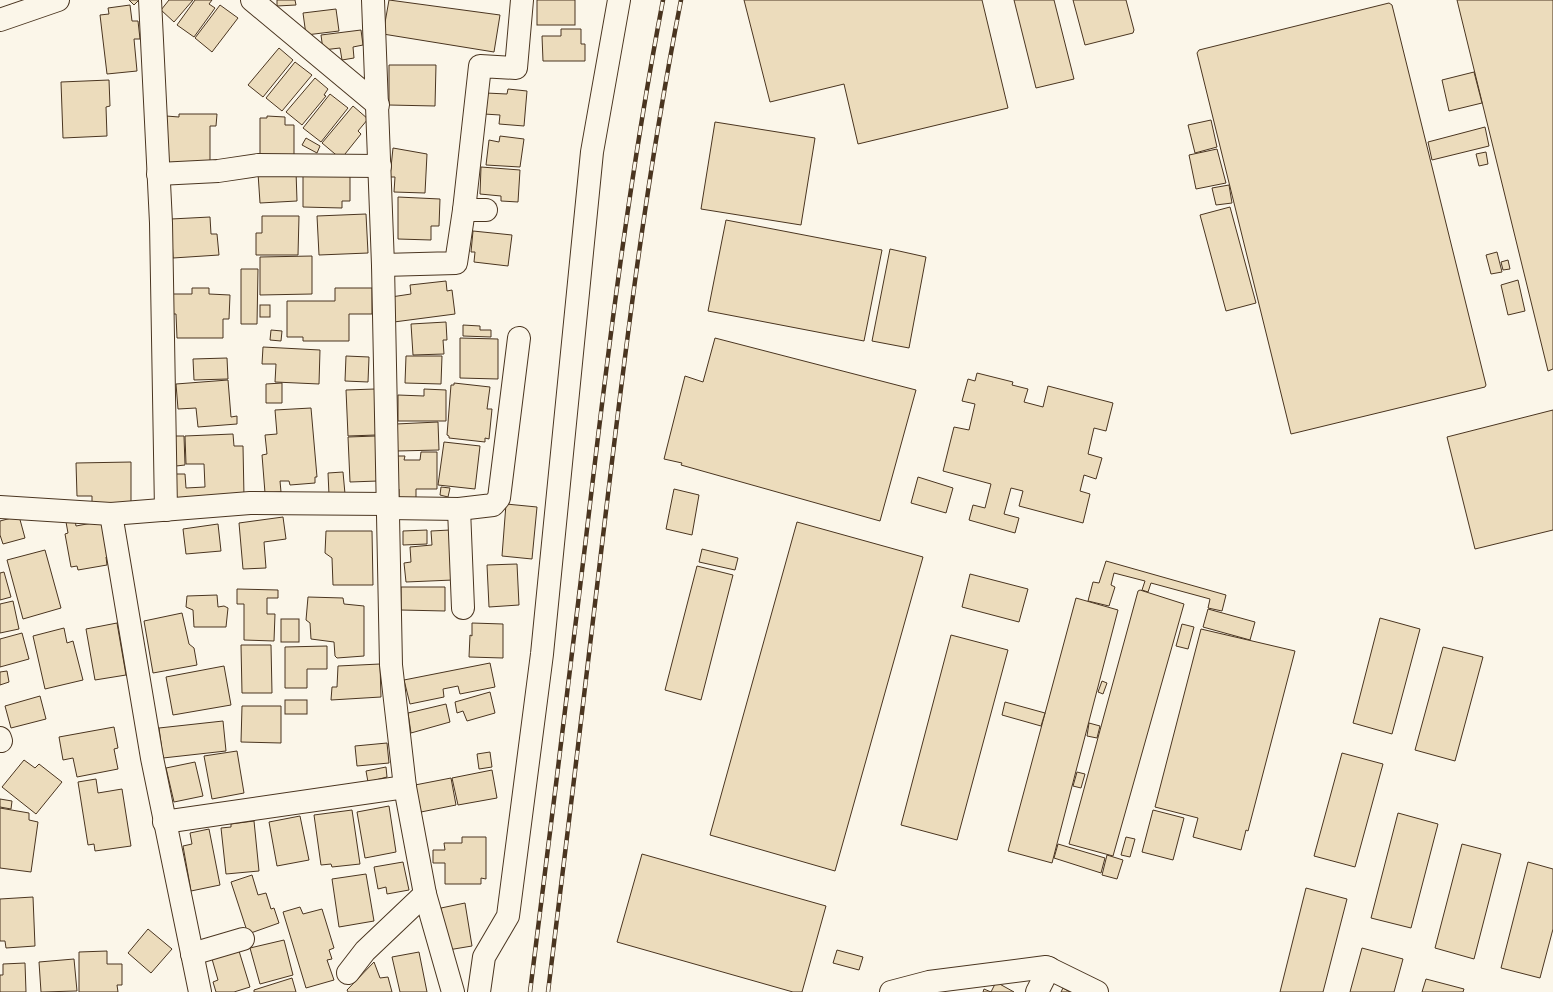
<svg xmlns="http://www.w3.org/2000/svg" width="1553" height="992" font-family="Inter,sans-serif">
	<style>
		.building { fill: #ecdcbc; stroke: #4a3520 }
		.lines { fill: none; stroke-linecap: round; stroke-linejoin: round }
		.minor-casing { stroke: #4a3520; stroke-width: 24 }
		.minor { stroke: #fbf6e9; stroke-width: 22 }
		.rail-casing { stroke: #4a3520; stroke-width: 4.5 }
		.rail { stroke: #fbf6e9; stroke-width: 3; stroke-dasharray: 9; stroke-linecap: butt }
	</style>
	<rect width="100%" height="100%" fill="#fbf6e9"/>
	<!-- building -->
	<g class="building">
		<polygon points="129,0 139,0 134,5"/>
		<polygon points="169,0 193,0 174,22 161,10"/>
		<polygon points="195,0 212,0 209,4 215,8 194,37 177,25"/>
		<polygon points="277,0 295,0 296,5 277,6"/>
		<polygon points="389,0 500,15 494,52 383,34"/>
		<rect x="537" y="0" width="38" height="25"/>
		<polygon points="744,0 982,0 1008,108 858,144 844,84 770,102"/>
		<polygon points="1014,0 1054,0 1074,79 1036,88"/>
		<polygon points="1073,0 1126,0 1134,30 1133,33 1085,45"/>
		<polygon points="1457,0 1553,0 1553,369 1548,371"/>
		<polygon points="1389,3 1392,5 1486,385 1485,387 1291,434 1197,53 1199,50"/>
		<polygon points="130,5 132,21 138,21 140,39 134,39 137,71 107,74 100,15 109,14 108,8"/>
		<polygon points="220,5 238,18 212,52 195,38"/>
		<polygon points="336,9 339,31 306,35 303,13"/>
		<polygon points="561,29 581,29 581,44 585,44 585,61 543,61 542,36 561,36"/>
		<polygon points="361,30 363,45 353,47 354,58 342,60 340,48 323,50 321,35"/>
		<polygon points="279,48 293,60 263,97 248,85"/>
		<polygon points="295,62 312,75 282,111 266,98"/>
		<polygon points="389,65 436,65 435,106 389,105"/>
		<polygon points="1474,72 1482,103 1449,111 1442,80"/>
		<polygon points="315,78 328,89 324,95 326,96 302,125 286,112"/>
		<polygon points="109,80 110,106 106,107 107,136 63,138 61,82"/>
		<polygon points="508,89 527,91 524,126 499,124 500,115 484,114 486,93 507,94"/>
		<polygon points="330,94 348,108 321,142 303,128"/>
		<polygon points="353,106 368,119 358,131 361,134 341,159 322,143"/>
		<polygon points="179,114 217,114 216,126 210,126 210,167 166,162 166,116 179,117"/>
		<polygon points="267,116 285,117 285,125 294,125 294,161 260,161 260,118 267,118"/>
		<polygon points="1211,120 1217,147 1195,153 1188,125"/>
		<polygon points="715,122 815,138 801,225 701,209"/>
		<polygon points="1485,127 1489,146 1432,160 1428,142"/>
		<polygon points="500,136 524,139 520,167 486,165 489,140 499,142"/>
		<polygon points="306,138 320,146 317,153 302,145"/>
		<polygon points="393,148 427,154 425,193 394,192 395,177 390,177"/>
		<polygon points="1217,149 1226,183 1196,189 1189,155"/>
		<polygon points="1486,152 1488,164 1479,166 1476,154"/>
		<polygon points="481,167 520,170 518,202 501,201 501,196 480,194"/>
		<polygon points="303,170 350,170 350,201 342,201 342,208 303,207"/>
		<polygon points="296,171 297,201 260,203 258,173"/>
		<polygon points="1229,185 1232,203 1216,205 1212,188"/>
		<polygon points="398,197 440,199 439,226 431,226 431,240 398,239"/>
		<polygon points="1230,207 1256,303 1226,311 1200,215"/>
		<polygon points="366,214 368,253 319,255 317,216"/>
		<polygon points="262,216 299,216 298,255 256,255 256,233 262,233"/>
		<polygon points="210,217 211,234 217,234 219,255 173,258 171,219"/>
		<polygon points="726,220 882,250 864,341 708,311"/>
		<polygon points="473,231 512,235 508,266 474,262 475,252 471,252"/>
		<polygon points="890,249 926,257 909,348 872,341"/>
		<polygon points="1497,252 1502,272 1491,274 1486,255"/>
		<polygon points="312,256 312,294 260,295 260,257"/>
		<polygon points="1508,260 1510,269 1503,270 1501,262"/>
		<polygon points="241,269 258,269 257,324 241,324"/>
		<polygon points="1518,280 1525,311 1508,315 1501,285"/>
		<polygon points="446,281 447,291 452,290 455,314 394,322 391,297 411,294 410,285"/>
		<polygon points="192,288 209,288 209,294 230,295 229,319 223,319 223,338 177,338 176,314 173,314 172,294 192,294"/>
		<polygon points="335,288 372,288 372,314 349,314 349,341 303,341 303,337 287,337 287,301 335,301"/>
		<rect x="260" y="305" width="10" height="12"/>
		<polygon points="446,322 447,340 443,340 444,354 413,355 411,324"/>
		<polygon points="463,325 480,326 480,330 491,330 491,337 463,336"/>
		<polygon points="271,330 282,331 281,341 270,340"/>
		<polygon points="460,338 498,339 498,379 460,378"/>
		<polygon points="715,338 916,390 880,521 681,465 682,463 664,459 685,376 703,382"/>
		<polygon points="263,347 320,350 319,384 275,382 276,364 262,364"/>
		<polygon points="346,356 369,357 368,382 345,381"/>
		<polygon points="406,356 442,356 441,384 405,383"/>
		<polygon points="227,358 228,379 194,380 193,359"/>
		<polygon points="977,373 1013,382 1012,385 1028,389 1024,402 1043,407 1048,386 1113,403 1106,431 1094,428 1088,454 1102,458 1096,479 1084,475 1080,491 1090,494 1083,523 1019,506 1023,491 1011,488 1004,514 1019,518 1015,533 969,520 973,505 985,508 991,484 943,471 954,427 969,430 975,404 962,401 968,379 975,381"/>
		<polygon points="228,380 231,417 237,416 237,424 198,427 196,408 178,409 176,384"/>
		<polygon points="282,383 282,403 266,403 266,384"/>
		<polygon points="454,383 490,387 487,409 492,409 489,439 485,438 485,442 449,438 449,436 447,435 451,385 454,385"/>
		<polygon points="375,389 376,435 348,436 346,390"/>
		<polygon points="424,389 446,390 446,421 398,421 398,395 424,396"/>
		<polygon points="311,408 317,477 315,477 315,483 290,485 289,481 280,481 281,492 265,493 262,455 267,454 265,435 277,434 275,410"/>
		<polygon points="1553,410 1553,530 1475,549 1447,437"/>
		<polygon points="438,422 439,450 397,451 396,424"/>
		<polygon points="233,434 234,446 243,446 244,497 174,500 173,474 185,474 186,488 205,487 204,464 186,464 185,436"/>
		<polygon points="174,436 184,436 185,465 176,466"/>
		<polygon points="376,436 378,481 350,482 348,437"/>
		<polygon points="444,442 480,446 475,489 438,485"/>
		<polygon points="421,452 437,452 437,489 416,489 416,499 399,499 399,489 394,489 394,456 405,456 404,460 420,460"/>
		<polygon points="131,462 131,503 92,504 92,496 77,496 76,463"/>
		<polygon points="343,472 345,494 329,495 328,473"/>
		<polygon points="918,477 953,488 946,513 911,503"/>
		<polygon points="441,487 450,488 448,497 440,495"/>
		<polygon points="674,489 699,495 692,535 666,529"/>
		<polygon points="506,504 537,507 532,559 502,556"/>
		<polygon points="19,516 25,538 3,544 0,535 0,521"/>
		<polygon points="283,517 286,539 264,542 266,568 243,569 239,523"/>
		<polygon points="75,520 76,526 103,521 110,557 106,557 107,565 78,570 77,566 71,567 65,534 68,533 66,522"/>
		<polygon points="797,522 923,557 835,871 710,835"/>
		<polygon points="218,524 221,551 186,554 183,529"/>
		<polygon points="427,530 427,544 403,545 403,531"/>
		<polygon points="450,530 453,580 406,582 404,563 411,562 410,547 432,545 431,531"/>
		<polygon points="326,531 372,531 373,585 333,585 332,558 325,553"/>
		<polygon points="702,549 738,558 735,570 699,562"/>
		<polygon points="45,550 61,608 23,619 7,560"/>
		<polygon points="1106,561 1226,595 1222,611 1208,608 1210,599 1151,583 1148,592 1142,590 1145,581 1114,573 1111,585 1115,587 1109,606 1088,601 1093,582 1099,583"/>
		<polygon points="517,564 519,605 489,607 487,565"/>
		<polygon points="697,566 733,575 701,700 665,690"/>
		<polygon points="4,572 11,597 0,600 0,573"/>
		<polygon points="970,574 1028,589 1019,622 962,607"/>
		<polygon points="401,587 445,587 445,611 401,610"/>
		<polygon points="237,589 278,590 278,598 267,598 267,614 275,614 274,641 244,640 244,604 237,604"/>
		<polygon points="1140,590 1184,604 1113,856 1069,844 1138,591"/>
		<polygon points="217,595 218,607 224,606 228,608 226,627 194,627 193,610 186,607 187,596"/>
		<polygon points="308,597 343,598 344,604 364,606 364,656 337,658 335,656 334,642 311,639 310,623 306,620"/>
		<polygon points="1076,598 1118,610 1052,863 1008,851"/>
		<polygon points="13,601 19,629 0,633 0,604"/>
		<polygon points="1208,609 1255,622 1250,640 1203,627"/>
		<polygon points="182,613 189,644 194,648 197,665 153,673 144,621"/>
		<polygon points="1380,618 1420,629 1392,734 1353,723"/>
		<rect x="281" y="619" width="18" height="23"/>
		<polygon points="117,623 126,675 95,680 86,629"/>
		<polygon points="472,623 503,624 503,658 469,657 470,635 472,636"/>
		<polygon points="1182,624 1194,627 1188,649 1176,646"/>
		<polygon points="64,628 67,643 73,641 83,680 45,689 33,636"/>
		<polygon points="1201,629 1295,651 1248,831 1246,830 1241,850 1193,837 1198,818 1155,807"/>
		<polygon points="22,633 29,659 0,667 0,639"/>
		<polygon points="951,635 1008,650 957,840 901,825"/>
		<polygon points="241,645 271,645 272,693 242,693"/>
		<polygon points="327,646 327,669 307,669 307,688 285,688 285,647"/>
		<polygon points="1443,647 1483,657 1455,761 1415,750"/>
		<polygon points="490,663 495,687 460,694 458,686 443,689 444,697 410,704 404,680"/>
		<polygon points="380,664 381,697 331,700 332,687 337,687 338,666"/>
		<polygon points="224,666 231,705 173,715 166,677"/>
		<polygon points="7,671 9,682 0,685 0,672"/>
		<polygon points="1102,681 1107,683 1103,694 1098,692"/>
		<polygon points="490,692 495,713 467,721 463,711 457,713 455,702"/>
		<polygon points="40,696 46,719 11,728 5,706"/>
		<rect x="285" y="700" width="22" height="14"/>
		<polygon points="1005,702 1045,713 1041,726 1002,715"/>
		<polygon points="446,704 450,722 411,733 408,713"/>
		<polygon points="242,706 281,706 281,743 241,742"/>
		<polygon points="223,721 226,751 163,758 159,728"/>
		<polygon points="1089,723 1100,726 1097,738 1087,736"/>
		<polygon points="114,727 118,748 114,749 118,769 77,777 73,758 63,760 59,737"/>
		<polygon points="387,743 389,763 357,766 355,746"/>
		<polygon points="237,751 244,793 212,799 204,756"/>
		<polygon points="490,752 492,767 479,769 477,754"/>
		<polygon points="1342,753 1383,764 1355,867 1314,856"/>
		<polygon points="24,760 35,768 39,764 62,782 36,814 2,787"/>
		<polygon points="195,762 203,796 174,802 166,768"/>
		<polygon points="386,767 387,777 368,782 366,771"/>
		<polygon points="492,770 497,798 458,805 452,778"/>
		<polygon points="1077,772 1085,774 1081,788 1073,786"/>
		<polygon points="451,778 456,805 421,812 415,785"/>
		<polygon points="96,779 98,793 122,789 131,846 95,851 94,844 88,845 78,782"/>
		<polygon points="0,799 12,801 11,809 0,807"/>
		<polygon points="389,806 396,852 365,858 357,812"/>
		<polygon points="0,808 29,813 29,820 38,822 31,872 0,868"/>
		<polygon points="352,810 360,864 332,867 331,864 321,865 314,815"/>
		<polygon points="1153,810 1184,818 1173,860 1142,852"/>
		<polygon points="1398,813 1438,824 1411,928 1371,918"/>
		<polygon points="300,816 309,860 277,866 269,822"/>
		<polygon points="254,821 259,871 226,874 221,828 231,827 231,824"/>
		<polygon points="209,829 220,885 191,891 183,846 192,844 190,833"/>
		<polygon points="462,837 486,837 486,879 481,878 481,884 445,884 445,863 433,863 433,850 445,850 444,843 462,843"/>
		<polygon points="1126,837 1135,839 1130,857 1121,855"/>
		<polygon points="1058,844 1105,858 1101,873 1054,858"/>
		<polygon points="1462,844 1501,854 1474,959 1435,948"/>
		<polygon points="642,854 826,906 802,992 793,992 617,942"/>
		<polygon points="1107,855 1123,860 1117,879 1102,875"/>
		<polygon points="403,862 409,890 387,894 386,887 378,889 374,867"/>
		<polygon points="1528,862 1553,869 1553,929 1540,978 1501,968"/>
		<polygon points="366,874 374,921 339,927 332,879"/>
		<polygon points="252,875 258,895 266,893 271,909 274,908 279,923 248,934 231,882"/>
		<polygon points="1306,888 1347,899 1323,992 1280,992"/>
		<polygon points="33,897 35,946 6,948 5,941 0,941 0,899"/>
		<polygon points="465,903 472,946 448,950 441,908"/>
		<polygon points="300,907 303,914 322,909 334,948 329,950 332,959 327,960 334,980 306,988 283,912"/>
		<polygon points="148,929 172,949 151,973 128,953"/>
		<polygon points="284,940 293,975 260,984 250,948"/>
		<polygon points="1362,948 1403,959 1394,992 1350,992"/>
		<polygon points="837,950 863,957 859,970 833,963"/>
		<polygon points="107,951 107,964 122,964 122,985 117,985 118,992 79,992 79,952"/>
		<polygon points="239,951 250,987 234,992 216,992 213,982 218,980 212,959"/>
		<polygon points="419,952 427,992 400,992 392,957"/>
		<polygon points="74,959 77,991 41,992 39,962"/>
		<polygon points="374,962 380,978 388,977 392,992 348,992 347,990"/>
		<polygon points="25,963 26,992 0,992 0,975 3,975 3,964"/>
		<polygon points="292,978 296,992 254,992 254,990"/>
		<polygon points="1426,979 1464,989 1463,992 1422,992"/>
		<polygon points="996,982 1014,992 983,992 984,989 991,992"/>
		<polygon points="1063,988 1070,992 1061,992"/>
	</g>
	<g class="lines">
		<defs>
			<g id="minor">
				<polyline points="150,0 161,223 166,510"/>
				<polyline points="252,0 378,105"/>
				<polyline points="373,0 383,265 391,665 405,787 425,894 453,992"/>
				<polyline points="0,20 58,0"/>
				<polyline points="158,174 218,171 258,165 380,166"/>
				<polyline points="464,210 486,210"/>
				<polyline points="383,265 456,263 464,210 480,66 516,68 522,0"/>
				<polyline points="0,507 111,514 250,503 388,504"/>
				<polyline points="388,508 459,509 493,505 499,498 519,338"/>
				<polyline points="459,509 463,608"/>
				<polyline points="111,514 152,758 200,992"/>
				<polyline points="0,738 1,741"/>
				<polyline points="164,822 405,787"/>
				<polyline points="192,954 243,939"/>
				<polyline points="348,973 365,951 425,894"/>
				<polyline points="479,992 484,957 508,916 542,654 592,152 619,0"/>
				<polyline points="891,992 929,982 1046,967 1097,992"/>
				<polyline points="1037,992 1049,968"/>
			</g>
		</defs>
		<!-- minor casing -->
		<use href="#minor" class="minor-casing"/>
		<!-- minor -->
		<use href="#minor" class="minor"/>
		<defs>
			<g id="rail">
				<path d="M530,992C549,841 568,689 586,538C607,358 629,178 663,0"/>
				<path d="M548,992C566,846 584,699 601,553C623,368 645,183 681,0"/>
			</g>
		</defs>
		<!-- rail casing -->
		<use href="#rail" class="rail-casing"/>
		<!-- rail -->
		<use href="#rail" class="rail"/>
	</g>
</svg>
